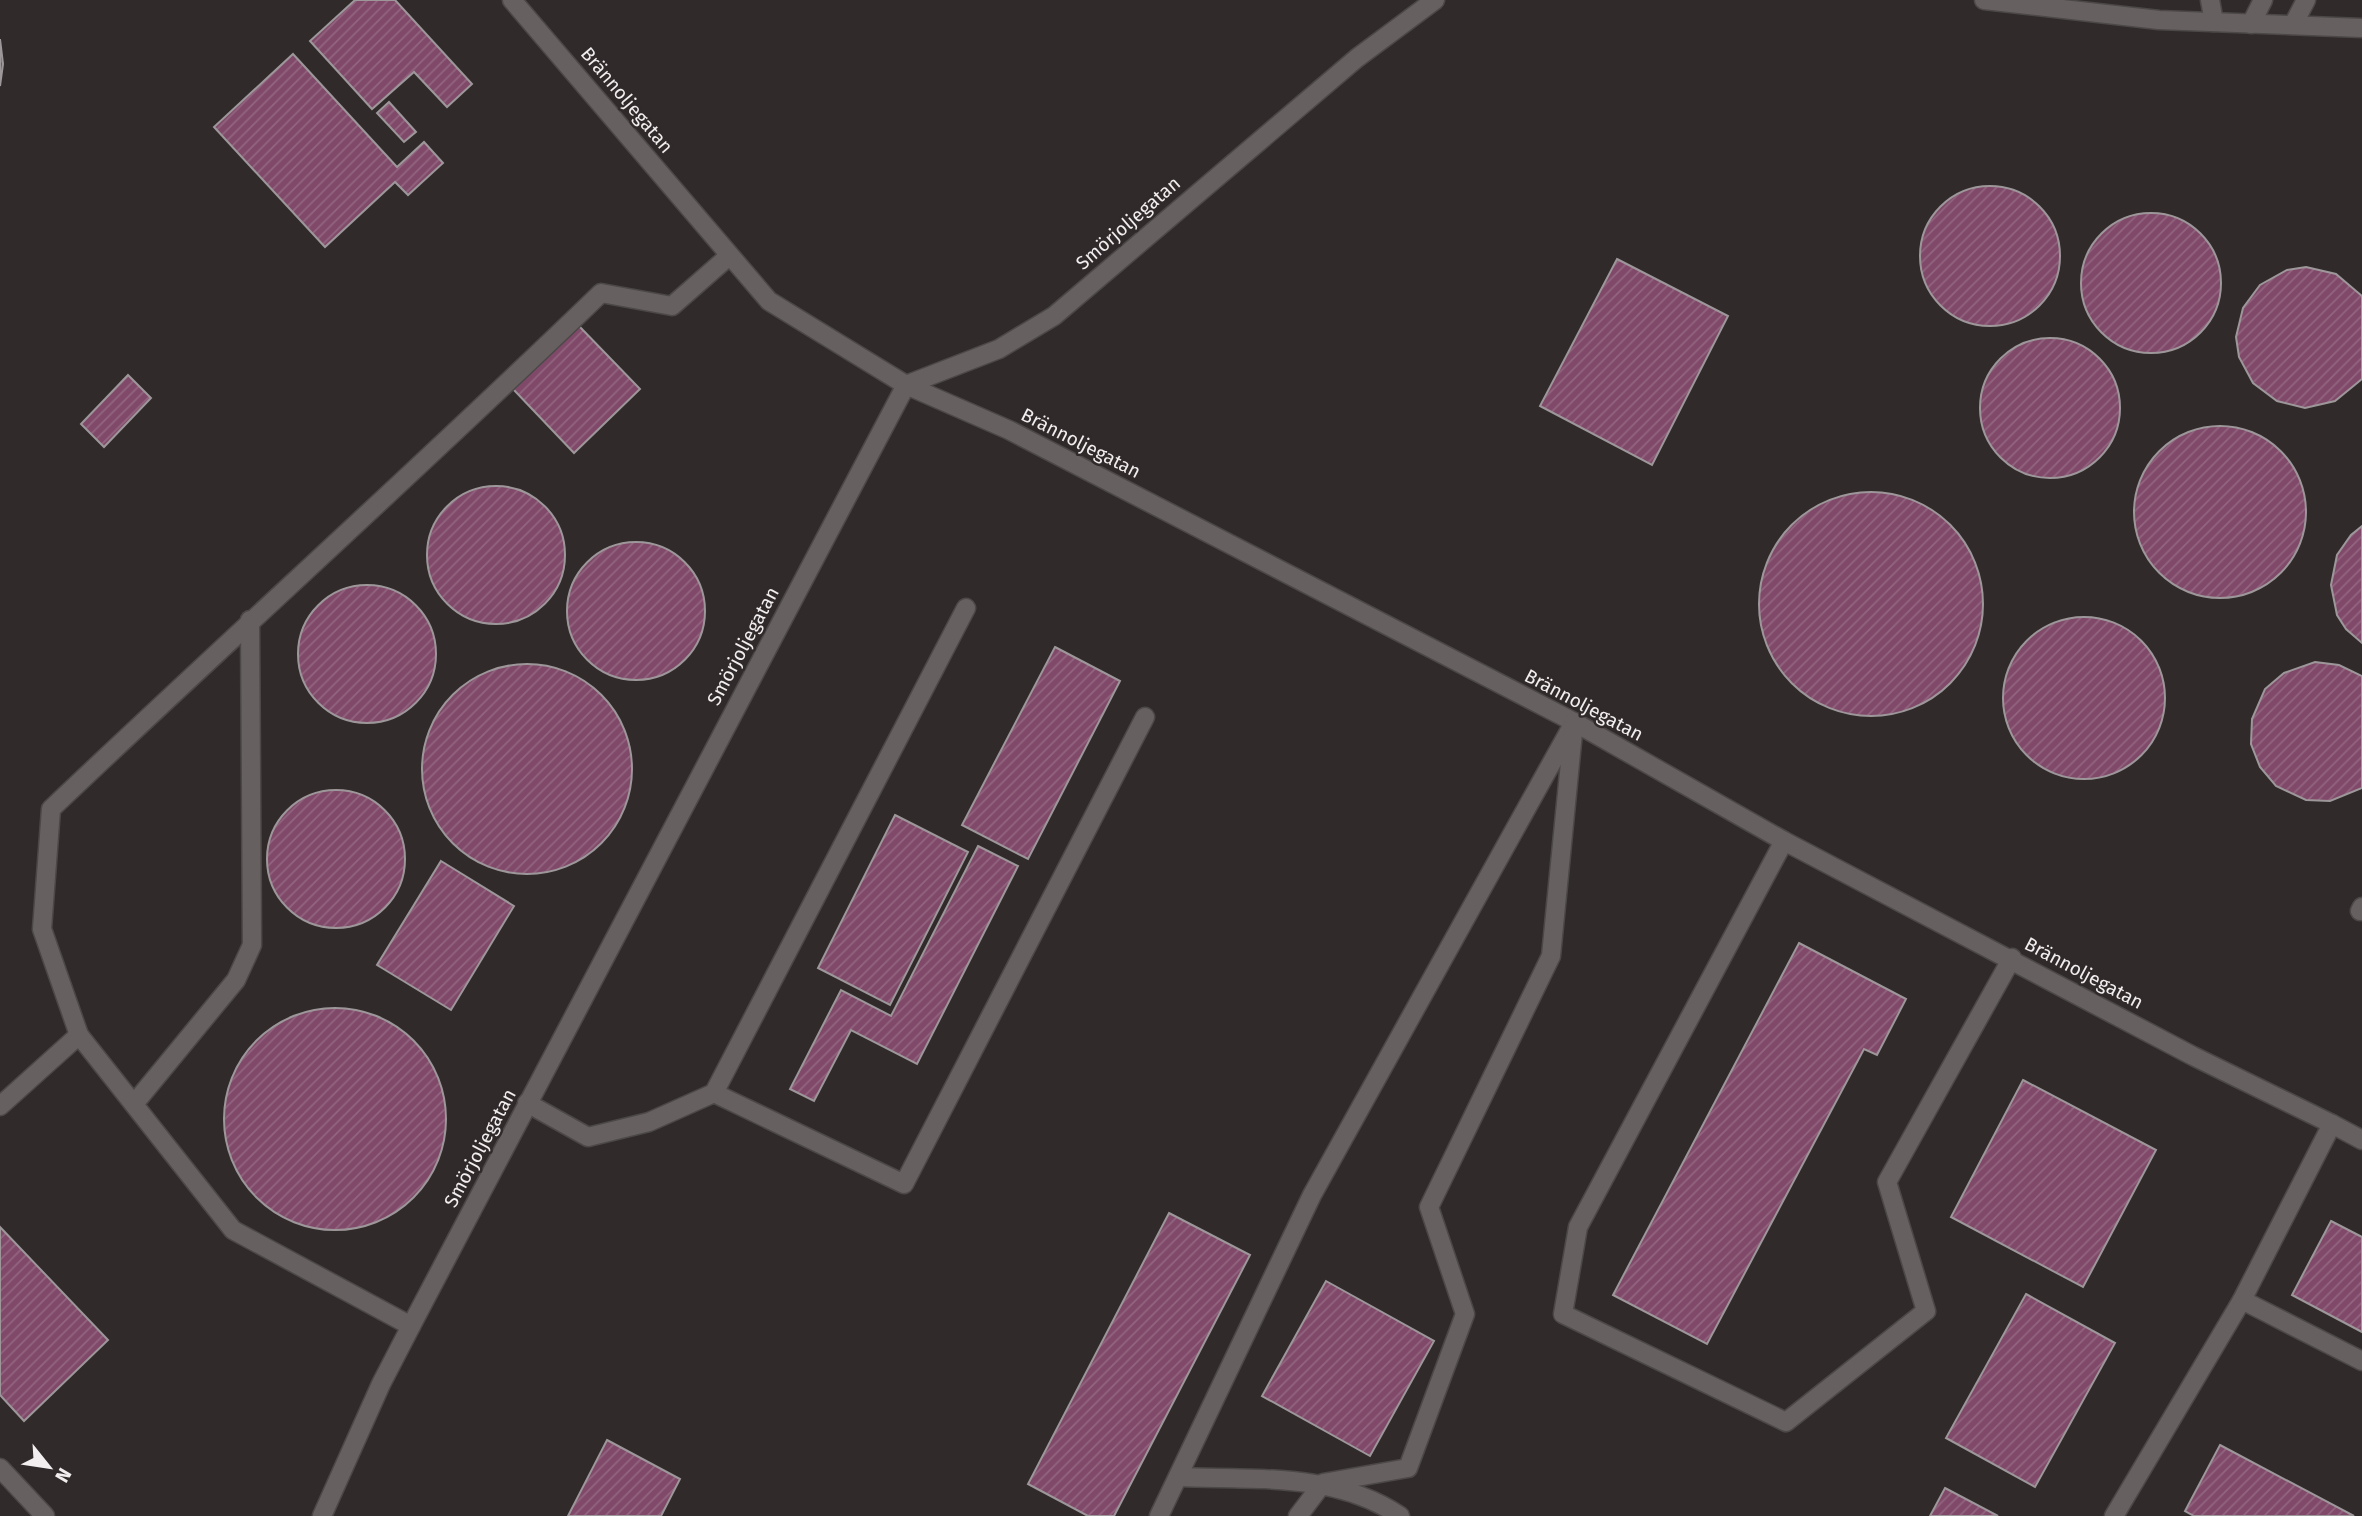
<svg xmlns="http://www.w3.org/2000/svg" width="2362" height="1516" font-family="'Fira Sans',sans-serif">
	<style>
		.building { fill: url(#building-hatch); stroke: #9d979a; stroke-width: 2 }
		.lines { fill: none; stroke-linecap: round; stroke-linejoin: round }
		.lane-casing { stroke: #4c4848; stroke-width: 21 }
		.lane { stroke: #676061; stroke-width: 18 }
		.labels { text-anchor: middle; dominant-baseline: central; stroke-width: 5; stroke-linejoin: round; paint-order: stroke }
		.street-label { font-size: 19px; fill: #f2eeef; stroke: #302a2b }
	</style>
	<defs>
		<pattern id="building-hatch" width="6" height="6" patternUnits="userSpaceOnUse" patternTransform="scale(1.75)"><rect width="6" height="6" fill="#804969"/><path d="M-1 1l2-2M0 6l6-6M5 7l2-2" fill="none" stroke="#92647f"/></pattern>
	</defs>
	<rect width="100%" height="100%" fill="#302a2b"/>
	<!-- building -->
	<g class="building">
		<polygon points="355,0 395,0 472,84 447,107 414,72 372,109 310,41"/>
		<polygon points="0,39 3,64 0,86"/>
		<polygon points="293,54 397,167 424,142 443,163 408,195 395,182 325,247 214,127"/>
		<polygon points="389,102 416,132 404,142 377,113"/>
		<circle cx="1990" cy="256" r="70"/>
		<circle cx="2151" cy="283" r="70"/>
		<polygon points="1617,259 1728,316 1652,465 1540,406"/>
		<polygon points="2306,267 2336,274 2362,296 2362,379 2335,401 2305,408 2277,401 2253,383 2239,357 2236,337 2243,308 2260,285 2287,270"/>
		<polygon points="579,326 640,389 574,453 513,389"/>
		<circle cx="2050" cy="408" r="70"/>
		<polygon points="128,375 151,398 104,447 81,424"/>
		<circle cx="2220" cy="512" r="86"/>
		<circle cx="496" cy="555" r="69"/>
		<circle cx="1871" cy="604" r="112"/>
		<polygon points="2362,526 2362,643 2346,629 2337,615 2331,585 2337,555 2351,535"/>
		<circle cx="636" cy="611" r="69"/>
		<circle cx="367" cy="654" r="69"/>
		<circle cx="2084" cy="698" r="81"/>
		<polygon points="1055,647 1120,681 1028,859 962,825"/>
		<polygon points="2315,662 2339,665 2362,676 2362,788 2330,801 2306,800 2276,786 2260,767 2251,744 2252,719 2265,689 2284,673"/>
		<circle cx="527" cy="769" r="105"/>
		<circle cx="336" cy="859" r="69"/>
		<polygon points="895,815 968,852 890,1005 818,968"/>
		<polygon points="978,846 1018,866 917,1064 851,1030 814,1101 790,1089 841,990 891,1016"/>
		<polygon points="441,861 514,906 451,1010 377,965"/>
		<polygon points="1799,943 1906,999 1877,1055 1864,1049 1707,1344 1613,1295"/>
		<circle cx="335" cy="1119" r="111"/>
		<polygon points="2023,1080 2156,1150 2083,1287 1951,1217"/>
		<polygon points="1169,1213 1250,1255 1114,1516 1088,1516 1028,1484"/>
		<polygon points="2331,1221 2362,1237 2362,1332 2292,1295"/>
		<polygon points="0,1227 108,1340 24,1421 0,1395"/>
		<polygon points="1326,1281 1434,1341 1370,1456 1262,1396"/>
		<polygon points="2026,1294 2115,1343 2035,1487 1946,1438"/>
		<polygon points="607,1440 680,1479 661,1516 568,1516"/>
		<polygon points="2220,1445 2354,1516 2194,1516 2185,1511"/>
		<polygon points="1945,1488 1998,1516 1930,1516"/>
	</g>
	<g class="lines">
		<defs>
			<g id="lane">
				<polyline points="512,0 769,301 906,385 1009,430 1574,722 1784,841 2193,1056 2332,1124 2242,1300 2114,1516"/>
				<polyline points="1984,0 2159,20 2362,28"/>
				<polyline points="2210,0 2214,22"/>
				<polyline points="2251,24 2263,0"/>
				<polyline points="2293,25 2306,0"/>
				<polyline points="1784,841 1578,1227 1563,1314 1786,1422 1926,1311 1887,1182 2012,958"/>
				<polyline points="2360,911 2362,907"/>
				<path d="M79,1035L42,929L51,809C233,636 420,468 601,293L672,306L729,256"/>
				<polyline points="714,1093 904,1184 1145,717"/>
				<polyline points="527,1103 588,1137 649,1122 714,1093 966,608"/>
				<polyline points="134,1104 236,980 252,945 250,620"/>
				<polyline points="0,1106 79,1035 233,1230 411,1326"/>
				<polyline points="2332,1124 2362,1140"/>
				<polyline points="2242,1300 2362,1361"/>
				<polyline points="0,1468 45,1516"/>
				<path d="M1178,1477C1253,1480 1335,1472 1400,1516"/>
				<polyline points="322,1516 381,1384 411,1326 906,385 999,349 1054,316 1357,58 1435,0"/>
				<polyline points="1159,1516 1312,1195 1571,728"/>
				<polyline points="1298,1516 1323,1483 1408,1468 1465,1314 1429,1207 1551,956 1574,722"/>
			</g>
		</defs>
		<!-- lane casing -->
		<use href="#lane" class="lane-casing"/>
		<!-- lane -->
		<use href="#lane" class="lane"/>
	</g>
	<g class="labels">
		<!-- street labels -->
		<g class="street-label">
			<text transform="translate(627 100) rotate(50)">Brännoljegatan</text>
			<text transform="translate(1128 223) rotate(-41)">Smörjoljegatan</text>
			<text transform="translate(1081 443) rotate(27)">Brännoljegatan</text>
			<text transform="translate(743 646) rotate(-62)">Smörjoljegatan</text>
			<text transform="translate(1584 705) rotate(28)">Brännoljegatan</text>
			<text transform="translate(2084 973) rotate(28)">Brännoljegatan</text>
			<text transform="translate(480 1148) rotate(-62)">Smörjoljegatan</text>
		</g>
	</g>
	<!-- north arrow -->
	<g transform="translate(49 1467) rotate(120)" stroke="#302a2b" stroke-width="5" paint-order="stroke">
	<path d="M0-5L12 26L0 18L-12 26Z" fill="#f2eeef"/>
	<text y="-10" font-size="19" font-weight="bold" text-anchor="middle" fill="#f2eeef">N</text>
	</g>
</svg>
